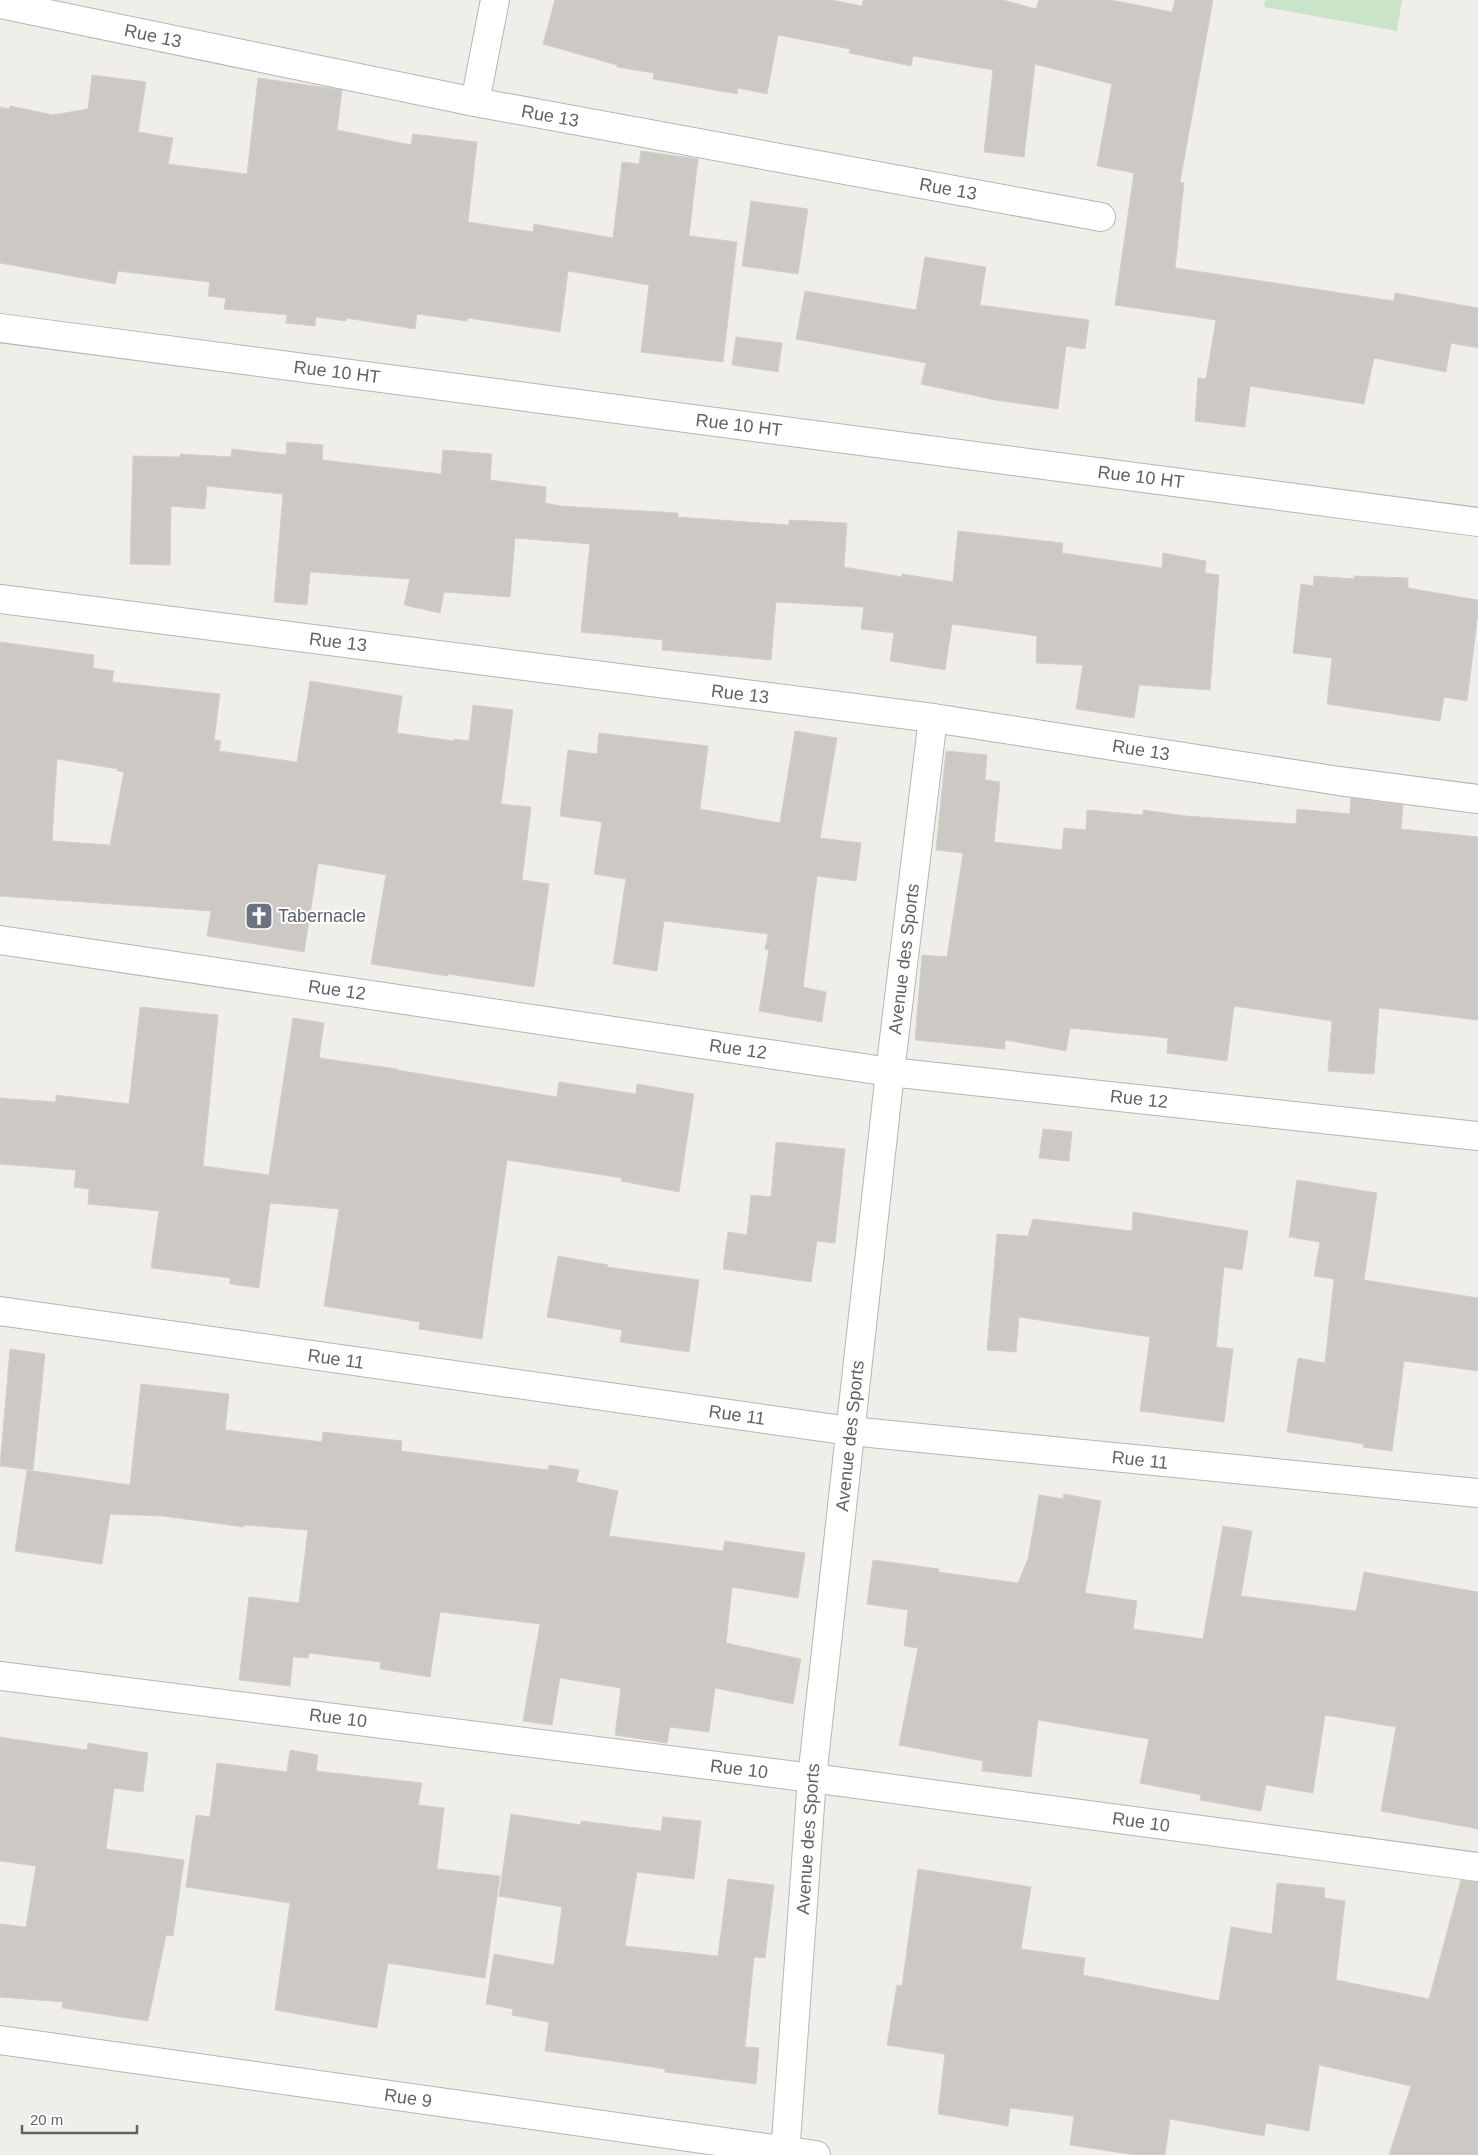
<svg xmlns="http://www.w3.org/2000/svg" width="1478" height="2155" font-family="Helvetica,sans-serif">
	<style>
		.green { fill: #cae4c9 }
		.building { fill: #ccc9c5; stroke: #d4d0c8; fill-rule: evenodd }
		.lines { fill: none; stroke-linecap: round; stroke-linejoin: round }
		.minor-casing { stroke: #b4b5b9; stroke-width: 30 }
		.minor { stroke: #fff; stroke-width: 28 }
		.labels { text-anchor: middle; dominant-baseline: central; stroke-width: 4; stroke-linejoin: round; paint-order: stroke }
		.street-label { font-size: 18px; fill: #606367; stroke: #fff }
		.worship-label { font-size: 18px; fill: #5b616d; stroke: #fff; text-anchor: start }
	</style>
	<rect width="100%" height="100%" fill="#f0eee9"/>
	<!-- green -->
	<polygon class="green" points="1265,0 1402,0 1397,31 1264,7"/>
	<!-- building -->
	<g class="building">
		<polygon points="555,0 832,0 862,6 863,0 1003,0 1036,9 1039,0 1111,0 1172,12 1175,0 1213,0 1180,182 1184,183 1175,268 1394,301 1395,293 1478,308 1478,348 1451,343 1446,372 1374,358 1364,404 1250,386 1245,427 1195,421 1198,378 1206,379 1216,320 1115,305 1134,173 1097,166 1112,84 1035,64 1024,157 984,152 993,70 913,56 911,66 849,53 850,49 778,35 767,94 738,88 737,94 653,79 654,73 617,67 617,65 543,44"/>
		<polygon points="92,75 146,82 138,132 173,138 168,164 247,174 258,78 342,90 337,130 411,145 413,134 477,142 468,222 533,232 534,224 613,238 622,162 639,164 641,151 698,159 689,236 737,242 723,362 641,352 649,285 568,271 560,332 468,318 467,321 417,314 415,329 346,318 346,321 316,317 315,326 286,323 287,315 224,309 226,298 208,296 210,282 118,271 115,284 0,263 0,107 9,109 10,106 53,115 88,109"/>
		<polygon points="751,201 808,209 798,274 742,266"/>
		<polygon points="925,257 986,267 980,305 1089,320 1085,349 1066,346 1058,409 995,400 921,384 926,363 796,339 805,291 916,310"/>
		<polygon points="736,337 782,343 778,372 732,365"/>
		<polygon points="287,442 323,445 322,460 441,474 443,450 492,454 490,480 546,487 545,503 560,506 678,513 678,517 789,525 789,520 847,523 844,567 902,577 902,574 953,582 958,531 1063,543 1062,553 1162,568 1163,553 1206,561 1205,573 1219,575 1210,690 1139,685 1134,718 1076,709 1083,665 1036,663 1037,636 952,624 945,670 890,661 894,633 861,629 864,607 776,602 771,660 662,650 663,640 581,632 590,544 515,538 510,597 444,592 440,613 404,605 410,579 310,572 307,605 274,602 283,494 207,486 205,509 171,506 170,565 130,564 133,456 180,457 180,454 231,457 232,449 286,455"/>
		<polygon points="1314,576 1354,579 1354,576 1408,578 1408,588 1478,600 1478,613 1467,701 1444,697 1440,721 1327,704 1332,658 1293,653 1301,584 1313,586"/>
		<path d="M0,642L94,655L93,668L114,671L112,682L220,694L214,740L221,741L219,751L297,762L310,681L402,696L397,733L454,741V739L469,741L473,705L513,710L501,804L531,807L522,880L549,884L534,987L448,974V976L371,964L386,875L318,863L304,952L207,936L211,911L0,896ZM57,759L118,769L117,771L124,772L110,845L52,841Z"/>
		<polygon points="795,731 837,738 820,838 861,843 856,881 817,876 803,987 826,992 822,1022 759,1011 769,950 765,949 768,934 664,921 657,971 613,964 626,879 594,874 602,822 560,816 568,750 597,754 599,733 708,746 700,809 780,823"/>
		<polygon points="946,751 987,755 985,780 1000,782 994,842 1062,850 1064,828 1086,830 1087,810 1143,815 1143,810 1186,816 1296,824 1297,809 1350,814 1351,798 1403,805 1401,829 1478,837 1478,1020 1379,1008 1374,1074 1328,1071 1332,1021 1234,1006 1227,1061 1167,1053 1168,1038 1070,1028 1066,1051 1005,1040 1005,1049 915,1040 922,955 947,957 963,853 936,850"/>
		<polygon points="140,1007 218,1015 203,1166 269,1175 293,1018 324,1023 319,1058 397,1069 397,1070 557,1097 559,1082 636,1094 637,1084 694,1094 679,1192 621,1181 622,1178 507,1160 482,1339 419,1329 420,1322 324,1306 339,1209 270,1203 259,1288 230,1284 230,1278 151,1268 159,1211 88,1204 89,1189 74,1187 76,1170 0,1164 0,1098 56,1102 56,1095 129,1104"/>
		<polygon points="1043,1129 1072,1132 1069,1161 1039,1158"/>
		<polygon points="776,1142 845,1149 835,1243 817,1241 811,1282 723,1269 728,1232 747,1235 751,1195 771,1197"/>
		<polygon points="1297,1180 1377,1193 1364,1280 1478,1298 1478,1371 1404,1361 1392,1451 1363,1447 1364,1444 1287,1432 1298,1358 1325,1363 1334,1279 1314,1276 1320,1242 1289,1237"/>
		<polygon points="1133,1212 1248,1231 1242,1270 1224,1267 1216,1347 1233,1349 1224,1422 1140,1411 1150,1337 1019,1317 1016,1352 987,1350 997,1234 1028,1236 1033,1219 1132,1231"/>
		<polygon points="558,1256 608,1265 607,1267 699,1280 689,1352 620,1342 622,1330 547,1317"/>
		<polygon points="10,1349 45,1354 33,1470 0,1466"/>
		<polygon points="141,1384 229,1394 225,1430 322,1442 323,1432 402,1441 401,1451 548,1470 549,1465 579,1470 576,1482 618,1491 609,1536 723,1551 725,1541 805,1553 798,1598 732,1587 726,1643 801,1659 793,1704 715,1688 709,1732 670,1727 667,1743 615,1735 621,1688 560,1678 552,1725 523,1721 540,1624 440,1612 430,1677 380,1669 381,1662 309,1653 308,1658 293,1657 290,1686 239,1680 249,1597 299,1603 308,1530 244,1525 244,1527 163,1516 110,1514 102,1564 15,1551 27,1470 130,1485"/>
		<polygon points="1064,1494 1101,1501 1085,1593 1137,1601 1133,1629 1203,1639 1223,1526 1252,1531 1241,1596 1356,1611 1364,1572 1478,1592 1478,1829 1381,1811 1396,1727 1325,1715 1313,1793 1266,1785 1261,1811 1200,1800 1201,1795 1140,1783 1149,1739 1038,1720 1031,1777 982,1771 983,1761 899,1745 918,1648 904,1646 908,1610 867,1604 873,1560 939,1569 938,1572 1018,1583 1028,1559 1039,1495 1063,1499"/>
		<polygon points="0,1737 87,1750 88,1743 148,1753 143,1792 114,1788 106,1849 184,1860 173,1936 166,1935 148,2021 62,2008 63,2002 0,1997 0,1924 26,1927 36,1866 0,1861"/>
		<polygon points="290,1750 318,1755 316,1771 422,1783 418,1805 444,1808 437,1869 500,1876 485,1978 388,1963 377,2028 275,2010 290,1903 186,1887 196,1815 210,1817 217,1763 287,1772"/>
		<polygon points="511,1814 581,1825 581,1821 661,1831 663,1817 701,1821 694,1879 637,1872 625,1946 718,1956 728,1879 774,1885 765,1958 754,1957 745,2047 759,2048 756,2084 665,2072 665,2069 545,2051 549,2022 512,2015 513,2009 486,2004 494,1954 554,1965 562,1907 499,1896"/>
		<polygon points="918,1869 1031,1887 1021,1949 1085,1958 1083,1975 1219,2001 1231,1927 1272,1934 1277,1883 1325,1888 1324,1898 1345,1901 1336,1980 1429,1999 1461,1880 1478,1882 1478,2155 1389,2155 1411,2086 1319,2065 1309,2131 1266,2123 1264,2136 1170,2119 1165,2155 1136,2155 1070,2145 1074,2116 1010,2108 1008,2126 938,2114 945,2054 887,2045 897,1985 902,1986"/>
	</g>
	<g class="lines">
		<defs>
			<g id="minor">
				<polyline points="0,4 475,102 1101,217"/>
				<polyline points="475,102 495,0"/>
				<polyline points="0,328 1478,522"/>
				<polyline points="0,599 933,718 1339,781 1478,799"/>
				<polyline points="0,940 890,1072 1478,1136"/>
				<polyline points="0,1311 850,1431 1478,1493"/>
				<polyline points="0,1676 812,1778 1478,1867"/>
				<polyline points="0,2040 816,2155"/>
				<polyline points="785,2155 812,1778 890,1072 933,718"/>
			</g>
		</defs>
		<!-- minor casing -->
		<use href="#minor" class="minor-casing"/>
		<!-- minor -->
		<use href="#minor" class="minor"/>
	</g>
	<!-- icons -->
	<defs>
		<symbol id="church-square" viewBox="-11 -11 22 22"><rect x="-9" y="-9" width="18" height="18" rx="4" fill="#6b7280" stroke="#fff"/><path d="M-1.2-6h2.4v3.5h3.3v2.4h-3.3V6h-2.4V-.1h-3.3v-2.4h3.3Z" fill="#fff"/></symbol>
	</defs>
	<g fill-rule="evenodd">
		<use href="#church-square" x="243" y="900" width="32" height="32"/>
	</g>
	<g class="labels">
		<!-- street labels -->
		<g class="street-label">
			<text transform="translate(153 36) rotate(12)">Rue 13</text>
			<text transform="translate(550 116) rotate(10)">Rue 13</text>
			<text transform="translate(948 189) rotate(10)">Rue 13</text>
			<text transform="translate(337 372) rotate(7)">Rue 10 HT</text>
			<text transform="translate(739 425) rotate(7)">Rue 10 HT</text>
			<text transform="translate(1141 477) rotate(7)">Rue 10 HT</text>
			<text transform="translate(338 642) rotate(7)">Rue 13</text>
			<text transform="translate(740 694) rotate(7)">Rue 13</text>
			<text transform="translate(1141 750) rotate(9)">Rue 13</text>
			<text transform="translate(904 959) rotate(-83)">Avenue des Sports</text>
			<text transform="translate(337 990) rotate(8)">Rue 12</text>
			<text transform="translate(738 1049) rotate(8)">Rue 12</text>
			<text transform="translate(1139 1099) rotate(6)">Rue 12</text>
			<text transform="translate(336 1359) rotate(8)">Rue 11</text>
			<text transform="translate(737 1415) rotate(8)">Rue 11</text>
			<text transform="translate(850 1436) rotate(-84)">Avenue des Sports</text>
			<text transform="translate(1140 1460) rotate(6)">Rue 11</text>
			<text transform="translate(338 1718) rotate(7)">Rue 10</text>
			<text transform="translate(739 1769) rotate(7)">Rue 10</text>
			<text transform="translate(1141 1822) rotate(8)">Rue 10</text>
			<text transform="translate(808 1839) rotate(-86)">Avenue des Sports</text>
			<text transform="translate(408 2098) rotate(8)">Rue 9</text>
		</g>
		<!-- worship labels -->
		<g class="worship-label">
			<text x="278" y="916">Tabernacle</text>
		</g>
	</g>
	<!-- scale -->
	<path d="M22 2125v8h115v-8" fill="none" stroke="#606367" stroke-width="2.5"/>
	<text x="30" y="2125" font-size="15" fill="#606367" stroke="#ffffff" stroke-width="4" paint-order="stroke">20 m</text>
</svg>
